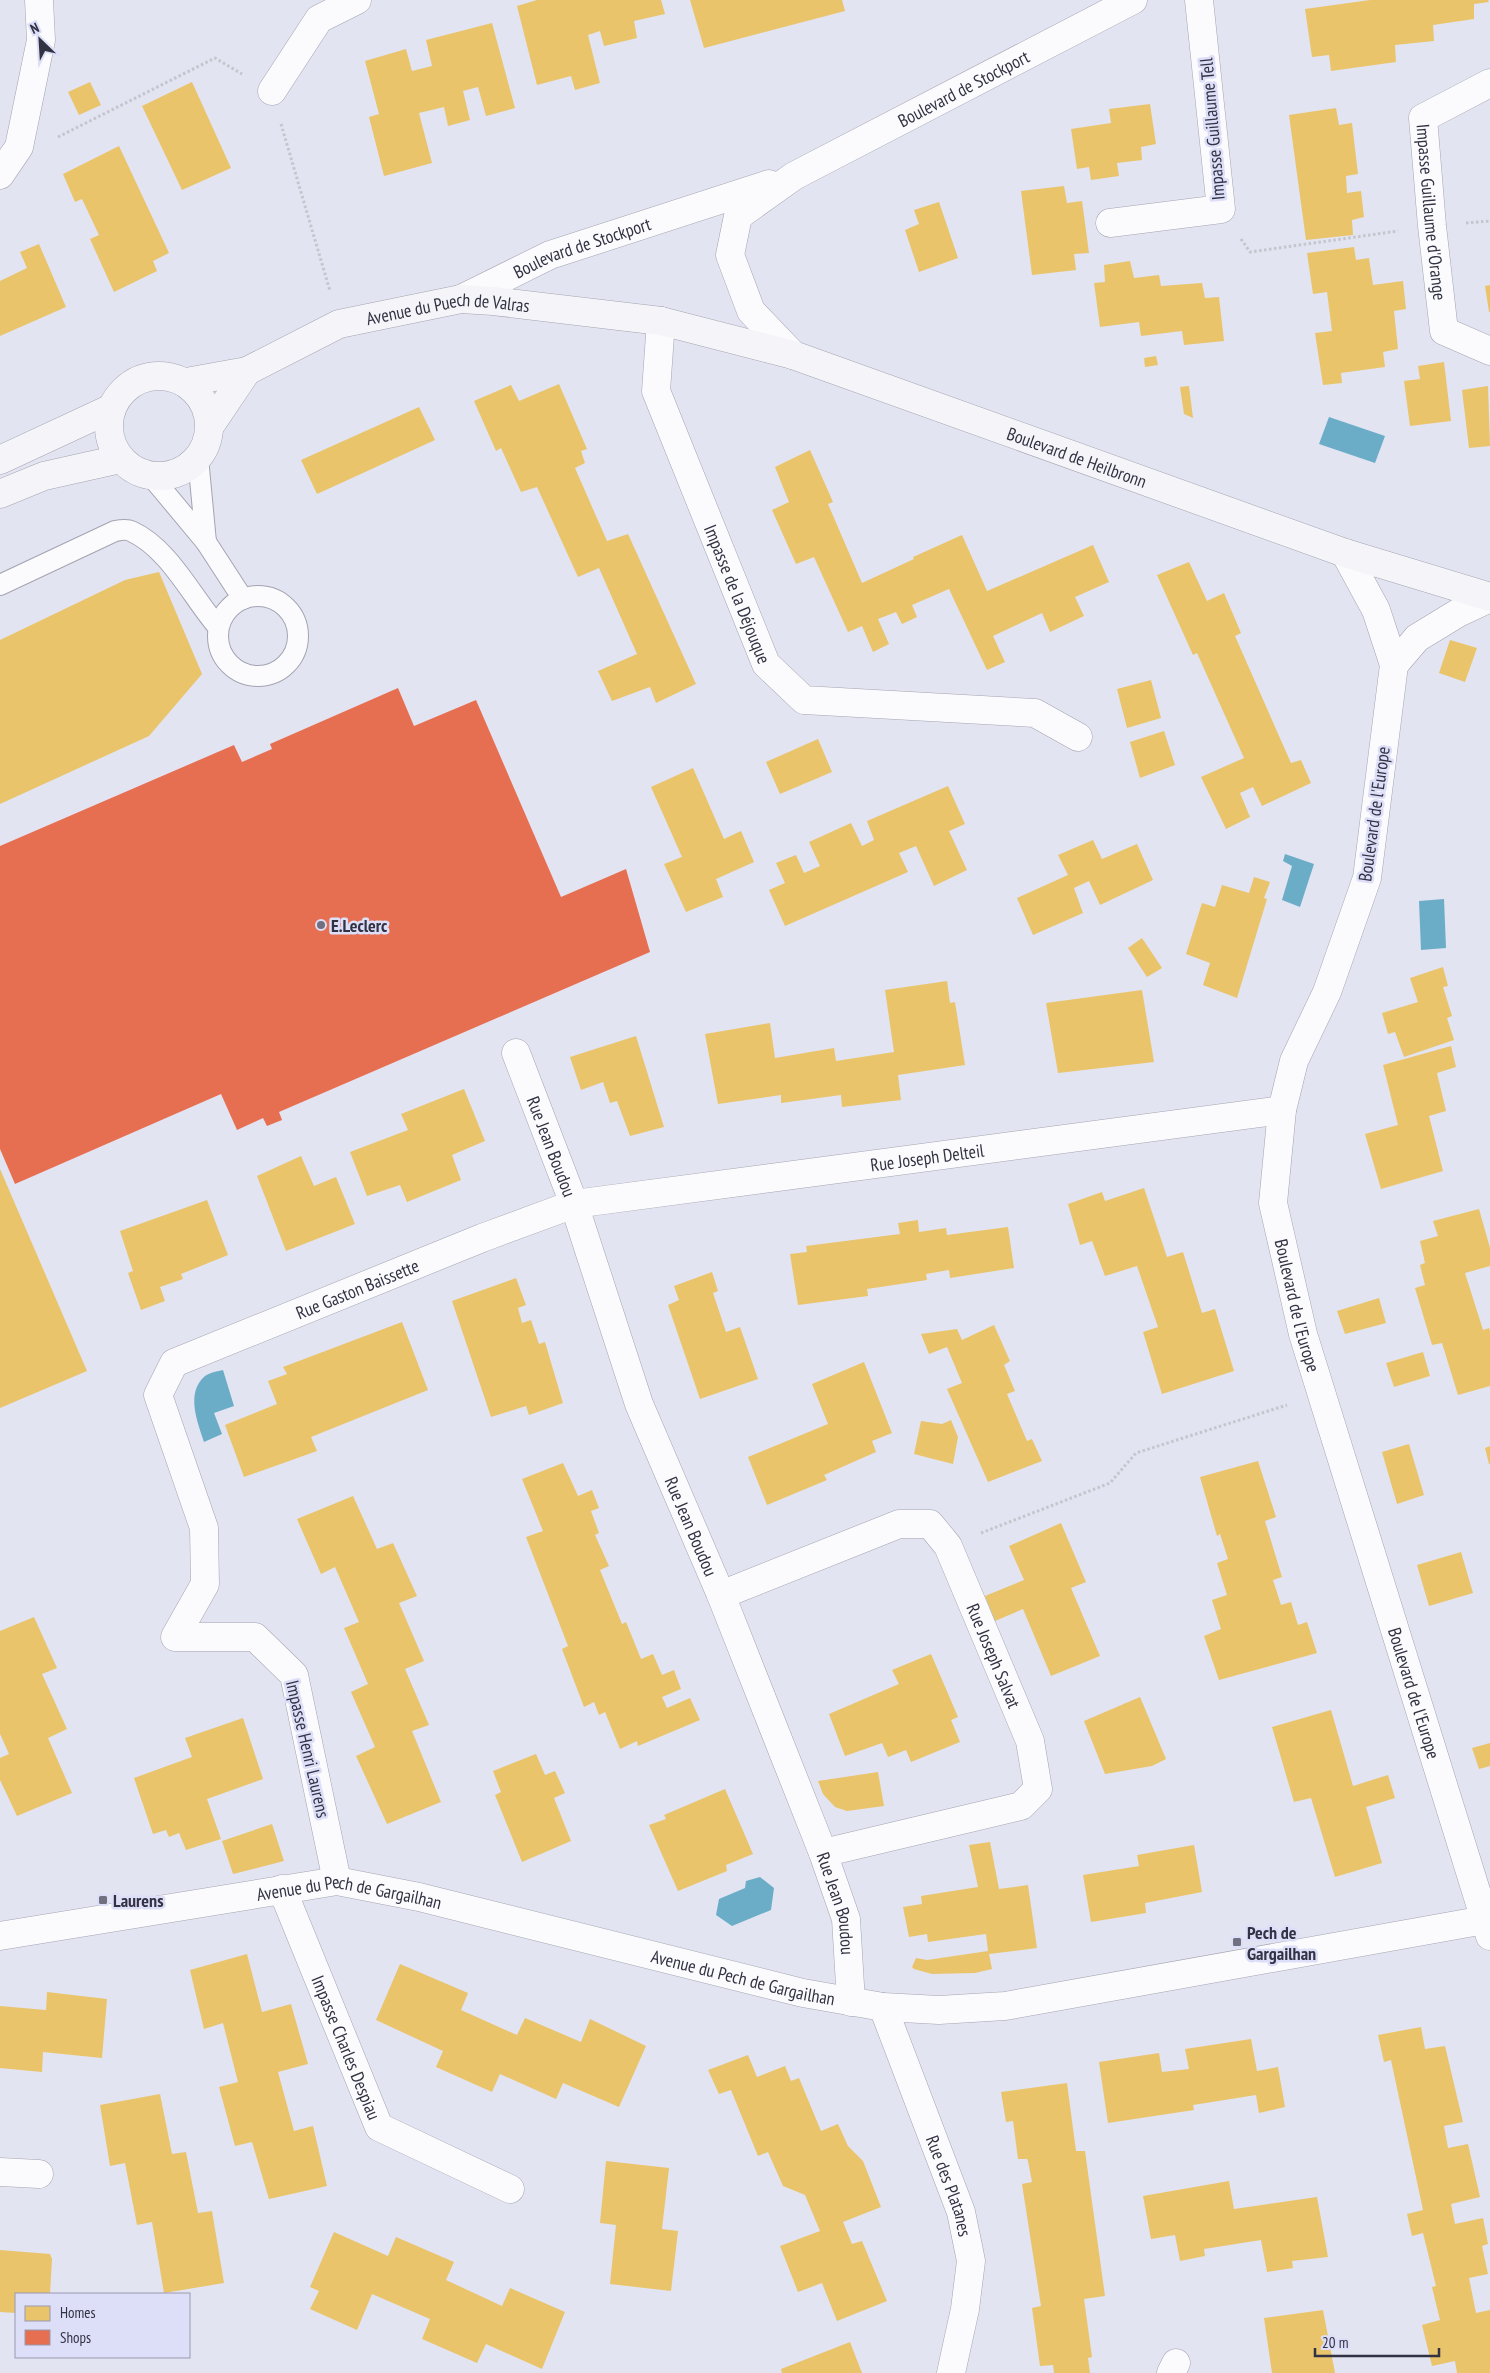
<svg xmlns="http://www.w3.org/2000/svg" width="1490" height="2373" font-family="'PT Sans Narrow',sans-serif">
	<style>
		.water { fill: #6badc7 }
		.homes { fill: #e9c46a }
		.shops { fill: #e76f51 }
		.lines { fill: none; stroke-linecap: round; stroke-linejoin: round }
		.lane-casing { stroke: #a3a4b1; stroke-width: 22 }
		.street-casing { stroke: #a3a4b1; stroke-width: 29 }
		.secondary-casing { stroke: #a3a4b1; stroke-width: 29 }
		.path { stroke: #c5c5cc; stroke-width: 3; stroke-dasharray: 2.5 2.5; stroke-linecap: butt }
		.lane { stroke: #fbfbfd; stroke-width: 20 }
		.street { stroke: #fbfbfd; stroke-width: 28 }
		.secondary { stroke: #f5f5f9; stroke-width: 28 }
		.poi-dot { fill: #707080; stroke: #dddef8; stroke-width: 2 }
		.labels { text-anchor: middle; dominant-baseline: central; stroke-width: 5; stroke-linejoin: round; paint-order: stroke }
		.street-label { font-size: 18px; fill: #323243; stroke: #dddef8 }
		.poi-label { font-size: 18px; font-weight: bold; fill: #323243; stroke: #dddef8; text-anchor: start }
	</style>
	<rect width="100%" height="100%" fill="#e3e4f2"/>
	<!-- water -->
	<g class="water">
		<polygon points="1329,417 1385,436 1375,463 1319,444"/>
		<polygon points="1285,854 1314,864 1300,907 1282,900 1292,866 1283,861"/>
		<polygon points="1444,899 1446,948 1421,950 1419,901"/>
		<path d="M223,1370L234,1406L214,1413L222,1434L204,1442C198,1423 185,1393 205,1376C209,1373 218,1371 223,1370Z"/>
		<polygon points="760,1877 774,1888 771,1910 732,1926 716,1915 719,1899 745,1888 746,1881"/>
	</g>
	<!-- homes -->
	<g class="homes">
		<polygon points="537,0 661,0 665,14 634,21 637,38 604,46 600,31 588,35 600,83 575,90 571,76 537,85 517,6"/>
		<polygon points="690,0 842,0 845,11 704,48"/>
		<polygon points="1370,0 1488,0 1489,2 1474,4 1474,19 1433,25 1434,41 1395,45 1396,62 1331,71 1329,55 1312,57 1305,9"/>
		<polygon points="492,23 515,108 486,116 478,87 463,91 470,120 448,126 444,107 419,113 432,163 384,176 369,117 379,114 365,61 406,49 412,71 432,66 426,40"/>
		<polygon points="90,82 101,105 79,115 68,92"/>
		<polygon points="192,82 231,168 182,190 142,106"/>
		<polygon points="1150,104 1156,144 1141,147 1142,160 1117,163 1119,176 1091,180 1089,167 1077,169 1071,129 1111,123 1109,109"/>
		<polygon points="1336,108 1339,125 1352,123 1358,174 1346,176 1347,193 1361,191 1364,217 1352,220 1353,235 1306,240 1289,115"/>
		<polygon points="119,146 169,253 153,261 157,271 114,292 90,239 99,235 82,199 75,202 63,174"/>
		<polygon points="1064,186 1067,203 1082,201 1089,253 1074,254 1076,270 1032,275 1021,191"/>
		<polygon points="939,202 958,258 919,272 905,230 919,224 914,210"/>
		<polygon points="39,244 66,307 0,336 0,281 27,268 20,252"/>
		<polygon points="1354,247 1356,260 1369,258 1373,285 1403,281 1406,309 1394,311 1398,349 1383,352 1385,367 1341,373 1342,383 1323,385 1315,333 1332,331 1327,292 1313,294 1307,253"/>
		<polygon points="1130,261 1134,278 1159,275 1161,286 1202,283 1205,298 1219,297 1224,341 1184,345 1182,331 1141,336 1139,322 1100,327 1094,283 1105,282 1104,265"/>
		<polygon points="1490,285 1490,312 1489,312 1485,286"/>
		<polygon points="1156,356 1158,365 1145,367 1144,358"/>
		<polygon points="1444,362 1451,421 1410,426 1404,381 1420,379 1418,366"/>
		<polygon points="559,384 587,449 581,451 585,463 575,468 607,541 628,534 696,684 656,703 650,687 612,701 598,671 637,654 599,568 578,577 537,487 521,492 501,448 496,451 474,401 511,385 519,401"/>
		<polygon points="1189,386 1193,418 1184,414 1180,387"/>
		<polygon points="1488,386 1490,446 1469,448 1462,390"/>
		<polygon points="419,407 435,440 317,494 301,460"/>
		<polygon points="810,450 833,502 828,504 862,583 914,559 913,557 962,535 987,591 1093,545 1109,582 1075,597 1084,616 1050,632 1042,613 993,636 1005,662 987,670 949,589 912,605 917,617 902,624 896,612 878,619 889,644 873,652 862,626 848,632 814,557 796,564 772,510 789,502 775,467"/>
		<polygon points="1189,562 1207,601 1224,593 1241,633 1235,636 1291,763 1301,760 1311,783 1262,806 1253,787 1240,793 1250,817 1226,829 1201,777 1244,758 1197,653 1193,655 1157,575"/>
		<polygon points="159,572 202,674 149,736 0,804 0,640 125,580"/>
		<polygon points="1450,640 1477,648 1465,682 1439,673"/>
		<polygon points="1151,680 1161,718 1127,728 1117,689"/>
		<polygon points="1164,731 1175,765 1140,778 1130,742"/>
		<polygon points="818,739 832,772 780,794 766,762"/>
		<polygon points="693,768 724,839 741,831 754,862 716,879 723,897 686,912 664,864 682,857 651,787"/>
		<polygon points="948,786 965,824 949,831 967,870 934,886 916,846 899,853 908,872 785,926 769,890 785,883 776,863 796,855 804,873 820,866 809,842 851,823 862,846 874,840 867,821"/>
		<polygon points="1093,840 1102,859 1137,844 1153,880 1100,905 1089,881 1074,888 1083,913 1033,935 1017,898 1068,875 1058,855"/>
		<polygon points="1254,877 1270,882 1264,898 1267,899 1237,998 1203,985 1210,963 1186,954 1202,903 1215,907 1222,885 1249,893"/>
		<polygon points="1142,938 1162,968 1147,977 1128,948"/>
		<polygon points="1443,967 1448,986 1443,987 1452,1016 1447,1018 1454,1040 1404,1057 1395,1032 1388,1034 1382,1013 1418,1002 1410,978"/>
		<polygon points="947,981 950,1003 955,1002 965,1065 898,1075 901,1100 842,1107 841,1095 781,1103 781,1095 718,1104 705,1034 770,1023 775,1058 834,1048 836,1061 894,1052 885,990"/>
		<polygon points="1142,990 1154,1062 1058,1073 1046,1003"/>
		<polygon points="636,1036 664,1127 630,1136 617,1101 610,1103 603,1082 581,1090 570,1057"/>
		<polygon points="1451,1046 1456,1067 1437,1073 1446,1111 1429,1116 1443,1171 1381,1189 1365,1134 1398,1125 1383,1065"/>
		<polygon points="464,1089 485,1141 452,1155 461,1180 407,1202 400,1185 367,1196 350,1152 408,1130 401,1114"/>
		<polygon points="301,1156 314,1186 336,1177 355,1224 286,1251 257,1176"/>
		<polygon points="0,1169 87,1371 0,1408"/>
		<polygon points="1144,1188 1167,1257 1183,1252 1202,1313 1215,1309 1234,1371 1162,1394 1143,1332 1158,1327 1137,1266 1105,1276 1092,1241 1080,1245 1068,1204 1102,1192 1105,1201"/>
		<polygon points="207,1200 228,1255 181,1274 183,1279 160,1287 165,1301 141,1310 128,1273 133,1271 120,1231"/>
		<polygon points="1479,1209 1490,1248 1490,1266 1465,1273 1483,1330 1489,1328 1490,1331 1490,1386 1458,1395 1442,1343 1432,1345 1415,1288 1425,1285 1420,1265 1425,1263 1420,1241 1438,1236 1433,1221"/>
		<polygon points="918,1220 919,1232 946,1228 947,1235 1008,1227 1014,1268 950,1278 949,1270 926,1274 927,1280 867,1289 868,1296 798,1305 790,1254 807,1252 806,1246 900,1234 898,1223"/>
		<polygon points="712,1272 718,1291 713,1293 726,1332 740,1327 758,1379 700,1399 668,1305 679,1300 674,1286"/>
		<polygon points="516,1278 526,1305 518,1308 522,1323 531,1320 539,1344 545,1342 563,1403 529,1415 526,1406 491,1417 452,1301"/>
		<polygon points="1379,1298 1386,1323 1345,1334 1337,1311"/>
		<polygon points="402,1322 428,1390 311,1437 317,1451 244,1477 225,1425 277,1404 268,1381 287,1374 283,1367"/>
		<polygon points="994,1325 1010,1361 1004,1365 1015,1391 1007,1394 1027,1441 1032,1439 1042,1461 988,1482 947,1389 962,1383 947,1347 929,1354 921,1334 957,1329 962,1340"/>
		<polygon points="1423,1352 1430,1376 1394,1387 1386,1363"/>
		<polygon points="864,1362 892,1433 872,1441 876,1452 824,1475 827,1480 767,1505 748,1457 828,1424 812,1384"/>
		<polygon points="951,1420 958,1437 953,1464 914,1454 921,1421 942,1424"/>
		<polygon points="1409,1444 1424,1495 1397,1504 1382,1452"/>
		<polygon points="1490,1446 1490,1464 1489,1464 1485,1448"/>
		<polygon points="1258,1461 1276,1517 1265,1521 1282,1577 1273,1580 1281,1605 1291,1602 1298,1625 1307,1622 1317,1653 1219,1680 1204,1636 1221,1629 1212,1600 1227,1595 1217,1563 1228,1559 1220,1534 1217,1536 1200,1477"/>
		<polygon points="563,1463 578,1496 592,1490 599,1508 591,1511 599,1533 595,1535 609,1566 600,1570 622,1624 626,1622 641,1659 653,1654 662,1675 674,1670 681,1689 662,1697 667,1708 690,1698 700,1720 638,1746 637,1741 620,1749 605,1712 599,1715 594,1702 584,1707 562,1649 568,1646 526,1537 543,1531 522,1479"/>
		<polygon points="353,1496 377,1549 393,1543 417,1596 399,1603 424,1661 405,1669 429,1725 412,1731 441,1802 387,1824 356,1756 375,1747 351,1692 368,1684 344,1628 359,1622 335,1567 321,1574 297,1519"/>
		<polygon points="1061,1523 1086,1582 1071,1588 1100,1656 1051,1676 1023,1609 995,1621 985,1596 1024,1580 1009,1546"/>
		<polygon points="1461,1552 1473,1593 1429,1606 1417,1565"/>
		<polygon points="34,1617 57,1668 42,1674 67,1729 48,1738 72,1793 17,1816 0,1780 0,1758 9,1754 0,1734 0,1631"/>
		<polygon points="931,1654 958,1717 951,1720 960,1742 911,1762 906,1750 888,1757 882,1743 845,1756 829,1714 899,1684 892,1670"/>
		<polygon points="1140,1697 1166,1759 1152,1766 1105,1774 1084,1721"/>
		<polygon points="1331,1710 1353,1786 1388,1775 1395,1798 1366,1807 1382,1863 1335,1877 1311,1798 1294,1802 1272,1727"/>
		<polygon points="243,1718 263,1779 207,1799 221,1839 186,1850 179,1833 169,1837 166,1830 153,1834 134,1778 192,1757 185,1738"/>
		<polygon points="1490,1743 1490,1766 1479,1769 1472,1748"/>
		<polygon points="536,1754 545,1775 555,1771 565,1793 554,1798 571,1841 522,1862 495,1795 501,1792 493,1771"/>
		<polygon points="878,1772 884,1806 847,1811 835,1807 823,1794 818,1781"/>
		<polygon points="725,1789 753,1854 726,1865 727,1871 678,1891 649,1825 666,1819 664,1815"/>
		<polygon points="272,1824 284,1861 233,1874 222,1841"/>
		<polygon points="990,1842 999,1889 1028,1885 1037,1948 989,1954 992,1969 975,1973 932,1974 914,1969 912,1967 916,1958 927,1960 988,1951 986,1934 928,1942 927,1934 909,1937 903,1907 922,1904 921,1896 978,1887 969,1845"/>
		<polygon points="1194,1845 1202,1892 1145,1903 1146,1913 1091,1922 1083,1875 1139,1866 1137,1855"/>
		<polygon points="247,1954 262,2012 291,2004 308,2064 278,2072 294,2131 313,2126 327,2186 269,2199 252,2142 235,2146 219,2087 238,2082 223,2023 204,2029 190,1970"/>
		<polygon points="400,1964 468,1993 461,2010 517,2035 525,2018 581,2042 590,2019 646,2046 619,2107 563,2083 556,2099 500,2074 492,2092 436,2067 443,2051 376,2020"/>
		<polygon points="47,1992 107,1999 102,2058 43,2052 42,2072 0,2068 0,2006 46,2010"/>
		<polygon points="1421,2027 1425,2049 1445,2046 1463,2122 1444,2126 1448,2148 1468,2144 1480,2197 1451,2204 1455,2224 1483,2218 1488,2244 1482,2246 1488,2274 1469,2278 1476,2313 1490,2310 1490,2373 1457,2373 1455,2361 1432,2366 1422,2325 1440,2320 1432,2287 1436,2286 1423,2233 1412,2236 1407,2214 1423,2210 1391,2060 1384,2062 1378,2035"/>
		<polygon points="1251,2039 1257,2071 1278,2067 1285,2107 1259,2113 1256,2095 1193,2105 1194,2110 1108,2123 1099,2062 1159,2053 1162,2072 1189,2069 1185,2049"/>
		<polygon points="748,2055 757,2077 785,2066 791,2081 799,2078 821,2131 838,2124 848,2146 863,2161 881,2207 843,2222 852,2244 862,2241 887,2301 837,2321 822,2283 798,2292 780,2246 820,2231 805,2195 783,2186 768,2152 758,2156 731,2090 719,2094 708,2070"/>
		<polygon points="1067,2083 1076,2151 1085,2151 1105,2296 1084,2299 1092,2357 1088,2358 1090,2373 1054,2373 1053,2365 1040,2366 1032,2308 1041,2306 1022,2184 1032,2182 1028,2161 1027,2159 1018,2159 1013,2121 1006,2122 1001,2092"/>
		<polygon points="160,2094 172,2154 186,2152 198,2213 212,2211 224,2283 164,2293 152,2222 137,2225 125,2163 110,2166 100,2105"/>
		<polygon points="606,2161 669,2168 662,2229 678,2231 671,2291 610,2284 616,2225 600,2223"/>
		<polygon points="1229,2181 1234,2209 1317,2197 1328,2257 1292,2261 1293,2268 1267,2272 1261,2240 1204,2249 1205,2256 1180,2261 1175,2235 1151,2239 1143,2196"/>
		<polygon points="334,2232 388,2256 396,2237 454,2262 446,2280 502,2306 510,2288 565,2312 542,2369 486,2344 477,2363 422,2339 430,2319 372,2294 357,2330 310,2309 319,2291 310,2287"/>
		<polygon points="0,2250 50,2254 52,2259 50,2294 16,2294 16,2313 0,2312"/>
		<polygon points="1323,2310 1335,2373 1272,2373 1264,2318"/>
		<polygon points="850,2342 862,2373 782,2373 781,2369"/>
	</g>
	<!-- shops -->
	<polygon class="shops" points="398,688 414,726 476,700 561,897 626,869 650,952 279,1112 282,1120 267,1126 263,1118 237,1130 221,1094 15,1184 0,1149 0,846 234,745 242,762 272,749 270,744"/>
	<g class="lines">
		<defs>
			<g id="lane">
				<polyline points="198,458 206,542"/>
				<polyline points="151,476 206,542 243,599"/>
				<path d="M0,585L115,531C120,530 127,529 131,531C169,548 192,597 218,627"/>
				<circle cx="258" cy="636" r="40"/>
			</g>
			<g id="street">
				<path id="s1" d="M1490,83L1423,118L1432,226L1444,331L1490,351"/>
				<polyline points="272,91 319,19 357,0"/>
				<polyline points="0,175 19,147 41,40 39,0"/>
				<polyline points="1110,223 1221,209 1199,0"/>
				<path id="s2" d="M461,299L550,255L769,184"/>
				<path id="s3" d="M661,321L656,391L766,664L804,700L1035,713L1078,737"/>
				<path id="s4" d="M793,355L751,311L730,255L738,216L794,176L1133,0"/>
				<path id="s5" d="M1345,553L1376,610L1394,665L1367,878L1327,992L1294,1061L1282,1110L1273,1203L1303,1334L1490,1936"/>
				<polyline points="1394,665 1417,638 1458,613 1490,598"/>
				<path id="s6" d="M516,1053L574,1204L639,1404L721,1595L823,1853L846,1919L851,2002"/>
				<path id="s7" d="M721,1595L899,1524H930L948,1546L1030,1741L1038,1789L1021,1806L823,1853"/>
				<path id="s8" d="M337,1881L294,1675L255,1637H175L205,1584L204,1528L158,1395L174,1363L482,1238L574,1204L1282,1110"/>
				<path id="s9" d="M282,1889L379,2127L510,2189"/>
				<path id="s10" d="M0,1936L337,1881L419,1897L803,1993L883,2007L939,2010L1005,2006L1490,1919"/>
				<path id="s11" d="M883,2007L961,2212L971,2261L965,2309L951,2373"/>
				<polyline points="0,2172 39,2174"/>
				<polyline points="1171,2373 1176,2363"/>
			</g>
			<g id="secondary">
				<circle cx="159" cy="426" r="50"/>
				<path id="s12" d="M186,382L247,371L339,324L461,299L493,301L661,321L793,355L1345,553L1490,597"/>
				<polyline points="210,426 247,371"/>
				<polyline points="0,460 112,408"/>
				<polyline points="0,494 44,476 120,459"/>
			</g>
		</defs>
		<!-- lane casing -->
		<use href="#lane" class="lane-casing"/>
		<!-- street casing -->
		<use href="#street" class="street-casing"/>
		<!-- secondary casing -->
		<use href="#secondary" class="secondary-casing"/>
		<!-- path -->
		<g class="path">
			<polyline points="281,124 330,291"/>
			<polyline points="58,137 215,58 242,74"/>
			<polyline points="1466,223 1490,221"/>
			<polyline points="1241,239 1250,252 1398,231"/>
			<polyline points="981,1533 1110,1483 1136,1453 1287,1405"/>
		</g>
		<!-- lane -->
		<use href="#lane" class="lane"/>
		<!-- street -->
		<use href="#street" class="street"/>
		<!-- secondary -->
		<use href="#secondary" class="secondary"/>
	</g>
	<!-- markers -->
	<g class="poi-dot">
		<circle cx="321" cy="925" r="5"/>
		<rect x="98" y="1895" width="10" height="10" rx="2.5"/>
		<rect x="1232" y="1937" width="10" height="10" rx="2.5"/>
	</g>
	<g class="labels">
		<!-- street labels -->
		<g class="street-label">
			<text stroke="none"><textPath href="#s4" startOffset="420">Boulevard de Stockport</textPath></text>
			<text transform="translate(1212 129) rotate(-95)">Impasse Guillaume Tell</text>
			<text stroke="none"><textPath href="#s1" startOffset="170">Impasse Guillaume d'Orange</textPath></text>
			<text stroke="none"><textPath href="#s2" startOffset="132">Boulevard de Stockport</textPath></text>
			<text stroke="none"><textPath href="#s12" startOffset="276">Avenue du Puech de Valras</textPath></text>
			<text stroke="none"><textPath href="#s12" startOffset="929">Boulevard de Heilbronn</textPath></text>
			<text stroke="none"><textPath href="#s3" startOffset="289">Impasse de la Déjouque</textPath></text>
			<text transform="translate(1374 814) rotate(-82)">Boulevard de l'Europe</text>
			<text stroke="none"><textPath href="#s6" startOffset="100">Rue Jean Boudou</textPath></text>
			<text stroke="none"><textPath href="#s8" startOffset="1425">Rue Joseph Delteil</textPath></text>
			<text stroke="none"><textPath href="#s8" startOffset="836">Rue Gaston Baissette</textPath></text>
			<text stroke="none"><textPath href="#s5" startOffset="784">Boulevard de l'Europe</textPath></text>
			<text stroke="none"><textPath href="#s6" startOffset="505">Rue Jean Boudou</textPath></text>
			<text stroke="none"><textPath href="#s7" startOffset="370">Rue Joseph Salvat</textPath></text>
			<text stroke="none"><textPath href="#s5" startOffset="1189">Boulevard de l'Europe</textPath></text>
			<text transform="translate(308 1749) rotate(77)">Impasse Henri Laurens</text>
			<text stroke="none"><textPath href="#s10" startOffset="354">Avenue du Pech de Gargailhan</textPath></text>
			<text stroke="none"><textPath href="#s6" startOffset="910">Rue Jean Boudou</textPath></text>
			<text stroke="none"><textPath href="#s10" startOffset="759">Avenue du Pech de Gargailhan</textPath></text>
			<text stroke="none"><textPath href="#s9" startOffset="171">Impasse Charles Despiau</textPath></text>
			<text stroke="none"><textPath href="#s11" startOffset="191">Rue des Platanes</textPath></text>
		</g>
		<!-- poi labels -->
		<g class="poi-label">
			<text x="331" y="925">E.Leclerc</text>
			<text x="113" y="1900">Laurens</text>
			<text x="1247" y="1932">Pech de<tspan x="1247" dy="21">Gargailhan</tspan></text>
		</g>
	</g>
	<!-- legend -->
	<rect x="15" y="2293" width="175" height="65" fill="#dddef8" stroke="#9999b0"/>
	<rect x="25" y="2306" width="25" height="15" fill="#e9c46a" stroke="#9999b0"/>
	<text x="60" y="2318" font-size="15" fill="#323243">Homes</text>
	<rect x="25" y="2330" width="25" height="15" fill="#e76f51" stroke="#9999b0"/>
	<text x="60" y="2343" font-size="15" fill="#323243">Shops</text>
	<!-- north arrow -->
	<g transform="translate(40 40) rotate(335)" stroke="#dddef8" stroke-width="4" paint-order="stroke">
	<path d="M0-4L9 19L0 12L-9 19Z" fill="#323243"/>
	<text y="-8" font-size="14" font-weight="bold" text-anchor="middle" fill="#323243">N</text>
	</g>
	<!-- scale -->
	<path d="M1315 2348v8h124v-8" fill="none" stroke="#323243" stroke-width="2.5"/>
	<text x="1322" y="2348" font-size="15" fill="#323243" stroke="#dddef8" stroke-width="4" paint-order="stroke">20 m</text>
</svg>
